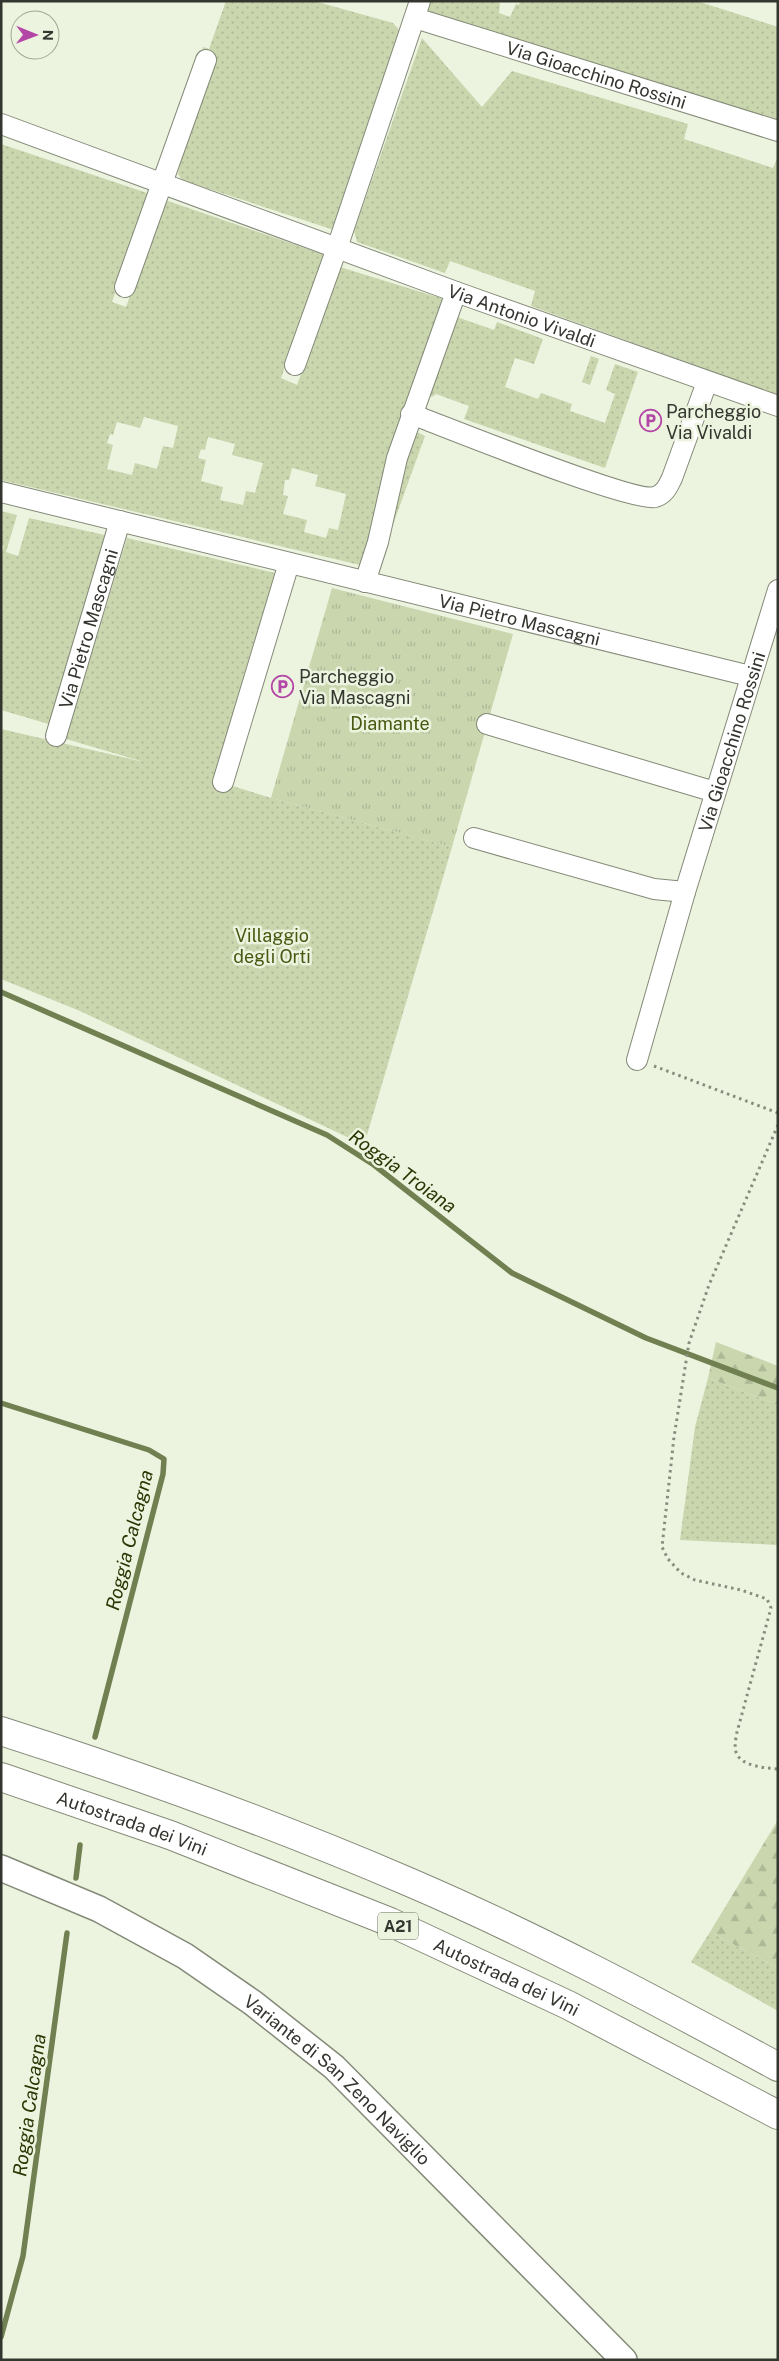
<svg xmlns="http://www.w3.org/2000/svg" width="779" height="2361" font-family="'Public Sans',sans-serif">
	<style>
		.grass { fill: url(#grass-dots); fill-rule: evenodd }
		.forest { fill: url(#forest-firs) }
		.park { fill: url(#park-tufts) }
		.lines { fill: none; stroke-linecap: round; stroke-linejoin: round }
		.stream { stroke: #718050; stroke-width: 5.5 }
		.minor-casing { stroke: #848a78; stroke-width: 22 }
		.major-casing { stroke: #848a78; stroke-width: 28 }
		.highway-casing { stroke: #848a78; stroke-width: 30 }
		.path { stroke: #878c7e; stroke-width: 3; stroke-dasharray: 2.5 4; stroke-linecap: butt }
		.minor { stroke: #fff; stroke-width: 20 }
		.major { stroke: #fff; stroke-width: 25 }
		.highway { stroke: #fff; stroke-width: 28 }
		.labels { text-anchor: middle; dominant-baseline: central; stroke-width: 5; stroke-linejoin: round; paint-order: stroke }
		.shield { fill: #ecf3df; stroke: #6a6f63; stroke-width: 1 }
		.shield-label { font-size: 16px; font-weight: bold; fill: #33362e }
		.street-label { font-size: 18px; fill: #33362e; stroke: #ecf3df }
		.poi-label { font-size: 18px; fill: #33362e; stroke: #ecf3df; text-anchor: start }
		.park-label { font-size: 18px; fill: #485911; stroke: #ecf3df }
		.water-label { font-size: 19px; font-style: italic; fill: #2a3603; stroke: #ecf3df }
	</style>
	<defs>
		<pattern id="grass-dots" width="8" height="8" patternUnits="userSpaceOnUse" patternTransform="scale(1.25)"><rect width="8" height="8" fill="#c9d6ae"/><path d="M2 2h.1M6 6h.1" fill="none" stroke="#adb896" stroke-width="1.8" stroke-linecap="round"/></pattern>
		<pattern id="forest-firs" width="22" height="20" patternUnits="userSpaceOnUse" patternTransform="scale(1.25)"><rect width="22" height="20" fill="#c9d6ae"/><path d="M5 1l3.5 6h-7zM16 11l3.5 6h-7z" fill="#adb896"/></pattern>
		<pattern id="park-tufts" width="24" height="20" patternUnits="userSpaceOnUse" patternTransform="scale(1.25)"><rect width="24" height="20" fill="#c9d6ae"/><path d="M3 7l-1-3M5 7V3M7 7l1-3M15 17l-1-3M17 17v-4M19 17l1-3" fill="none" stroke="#adb896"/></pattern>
	</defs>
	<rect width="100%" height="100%" fill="#ecf3df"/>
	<!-- grass -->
	<g class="grass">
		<polygon points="226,1 314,1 393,23 403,35 334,230 182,180 178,174 201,54 203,47 209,49"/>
		<polygon points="428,1 494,1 500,3 499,13 510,17 516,4 519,5 520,1 697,1 778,27 778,121 424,13"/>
		<polygon points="422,38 482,107 512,71 688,124 684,139 773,168 778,156 778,395 531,306 535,291 450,261 445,273 357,242 354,231"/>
		<path d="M1,144L150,194L112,302L126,307L165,200L325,255L281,378L297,385L340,267L450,301L405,426L425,436L377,569L1,480ZM144,417L178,426L173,448L163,446L157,469L135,463L132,475L107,469L113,445L107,443L110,434L113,435L117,422L140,428ZM208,437L235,444L232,455L263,463L255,493L246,491L243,505L220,500L223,487L201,481L206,460L198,458L201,449L205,450ZM292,468L318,475L315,486L346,494L338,530L329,528L326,538L304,532L307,520L283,514L288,496L283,495L285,480H289Z"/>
		<polygon points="454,316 494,330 497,322 543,339 534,364 515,358 505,387 538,399 541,393 572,404 570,411 605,423 615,394 606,390 615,364 638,372 605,468 464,419 469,406 436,394 432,397 423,393"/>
		<polygon points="591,356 599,359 590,385 582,382"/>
		<polygon points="1,511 17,515 6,552 18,556 29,518 109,536 52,725 1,710 1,555 4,546 1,545"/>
		<polygon points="127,538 275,573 213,780 271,798 452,847 364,1145 80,1011 1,979 1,729 144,762 66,739"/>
		<polygon points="708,1378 778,1405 778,1545 680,1540 695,1427"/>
		<polygon points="710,1932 778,1968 778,2011 691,1962"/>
	</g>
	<!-- forest -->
	<g class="forest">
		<polygon points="716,1342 778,1366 778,1405 708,1378"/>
		<polygon points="778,1820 778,1968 710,1932"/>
	</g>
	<!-- park -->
	<polygon class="park" points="332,588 513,634 452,847 271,798"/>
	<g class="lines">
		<!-- stream -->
		<g class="stream">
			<polyline points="1,992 327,1135 374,1165 512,1273 646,1338 778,1388"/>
			<polyline points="1,1403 149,1450 164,1459 163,1474 95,1737"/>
			<polyline points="76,1878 80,1845"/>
			<polyline points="1,2337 23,2256 67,1933"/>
		</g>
		<defs>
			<g id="minor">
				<path id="s1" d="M415,18L778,131"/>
				<path id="s2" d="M1,124L456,292L778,406"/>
				<polyline points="125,287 206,60"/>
				<polyline points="295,365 337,248 420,1"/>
				<path d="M411,414C446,427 633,503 655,497C665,494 668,486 672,478L707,382"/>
				<path id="s3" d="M1,492L750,676"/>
				<polyline points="365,582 378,542 397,458 456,292"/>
				<polyline points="487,724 715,792"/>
				<path id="s4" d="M56,736L120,521"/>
				<polyline points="223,782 289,563"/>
				<polyline points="474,838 654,889 685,892"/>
				<path id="s5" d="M637,1060L685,892L778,590"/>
			</g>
			<g id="major">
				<path id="s6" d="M1,1868L99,1909L185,1956L253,2003L334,2067L624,2360"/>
			</g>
			<g id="highway">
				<path d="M1,1731C139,1775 276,1825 409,1882C535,1936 657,2001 778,2067"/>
				<path id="s7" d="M1,1777L170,1835L390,1922L568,2005L778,2115"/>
			</g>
		</defs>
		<!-- minor casing -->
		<use href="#minor" class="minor-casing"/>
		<!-- major casing -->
		<use href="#major" class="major-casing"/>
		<!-- highway casing -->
		<use href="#highway" class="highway-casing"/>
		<!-- path -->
		<g class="path">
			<polyline points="654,1066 778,1113"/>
			<path d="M778,1125L709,1285L689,1343L674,1437L662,1547L668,1559L681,1573L695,1580L741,1590L767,1599L771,1608L737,1732C736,1738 734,1746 736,1752C740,1766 765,1768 778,1769"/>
		</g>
		<!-- minor -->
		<use href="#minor" class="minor"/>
		<!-- major -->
		<use href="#major" class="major"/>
		<!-- highway -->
		<use href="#highway" class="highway"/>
	</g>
	<!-- icons -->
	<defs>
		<symbol id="parking-ring" viewBox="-11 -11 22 22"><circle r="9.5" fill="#ecf3df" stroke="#b346a6" stroke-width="1.5"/><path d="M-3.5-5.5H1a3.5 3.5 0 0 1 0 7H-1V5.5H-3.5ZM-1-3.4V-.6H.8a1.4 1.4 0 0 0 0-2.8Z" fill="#b346a6"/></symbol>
	</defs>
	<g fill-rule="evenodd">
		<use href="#parking-ring" x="638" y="408" width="25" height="25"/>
		<use href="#parking-ring" x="270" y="674" width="25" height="25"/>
	</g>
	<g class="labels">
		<!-- shield labels -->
		<rect class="shield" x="378" y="1912.5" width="40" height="27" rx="4"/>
		<g class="shield-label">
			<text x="398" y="1926">A21</text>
		</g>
		<!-- street labels -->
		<g class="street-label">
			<text stroke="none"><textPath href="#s1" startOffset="190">Via Gioacchino Rossini</textPath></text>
			<text stroke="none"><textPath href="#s2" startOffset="555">Via Antonio Vivaldi</textPath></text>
			<text stroke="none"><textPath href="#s3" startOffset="534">Via Pietro Mascagni</textPath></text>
			<text stroke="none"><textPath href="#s4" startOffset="112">Via Pietro Mascagni</textPath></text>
			<text stroke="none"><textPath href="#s5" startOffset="332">Via Gioacchino Rossini</textPath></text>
			<text stroke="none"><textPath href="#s7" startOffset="139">Autostrada dei Vini</textPath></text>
			<text stroke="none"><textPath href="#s7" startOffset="544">Autostrada dei Vini</textPath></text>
			<text stroke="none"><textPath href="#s6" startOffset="401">Variante di San Zeno Naviglio</textPath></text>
		</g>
		<!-- poi labels -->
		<g class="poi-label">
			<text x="666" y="411">Parcheggio<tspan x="666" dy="21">Via Vivaldi</tspan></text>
			<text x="299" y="676">Parcheggio<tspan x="299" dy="21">Via Mascagni</tspan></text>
		</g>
		<!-- park labels -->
		<g class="park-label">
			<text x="390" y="723">Diamante</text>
			<text x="272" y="935">Villaggio<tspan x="272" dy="21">degli Orti</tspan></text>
		</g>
		<!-- water labels -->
		<g class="water-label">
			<text transform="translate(403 1171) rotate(36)">Roggia Troiana</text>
			<text transform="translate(129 1540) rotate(-76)">Roggia Calcagna</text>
			<text transform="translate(29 2105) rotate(-82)">Roggia Calcagna</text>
		</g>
	</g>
	<!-- border -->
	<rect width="779" height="2361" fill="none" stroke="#33362e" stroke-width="5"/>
	<!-- north arrow -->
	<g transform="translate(35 35) rotate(91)"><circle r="24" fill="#ecf3df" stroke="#a2a798"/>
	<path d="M0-4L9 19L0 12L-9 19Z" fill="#b346a6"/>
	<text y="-8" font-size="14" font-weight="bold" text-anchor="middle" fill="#33362e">N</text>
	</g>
</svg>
